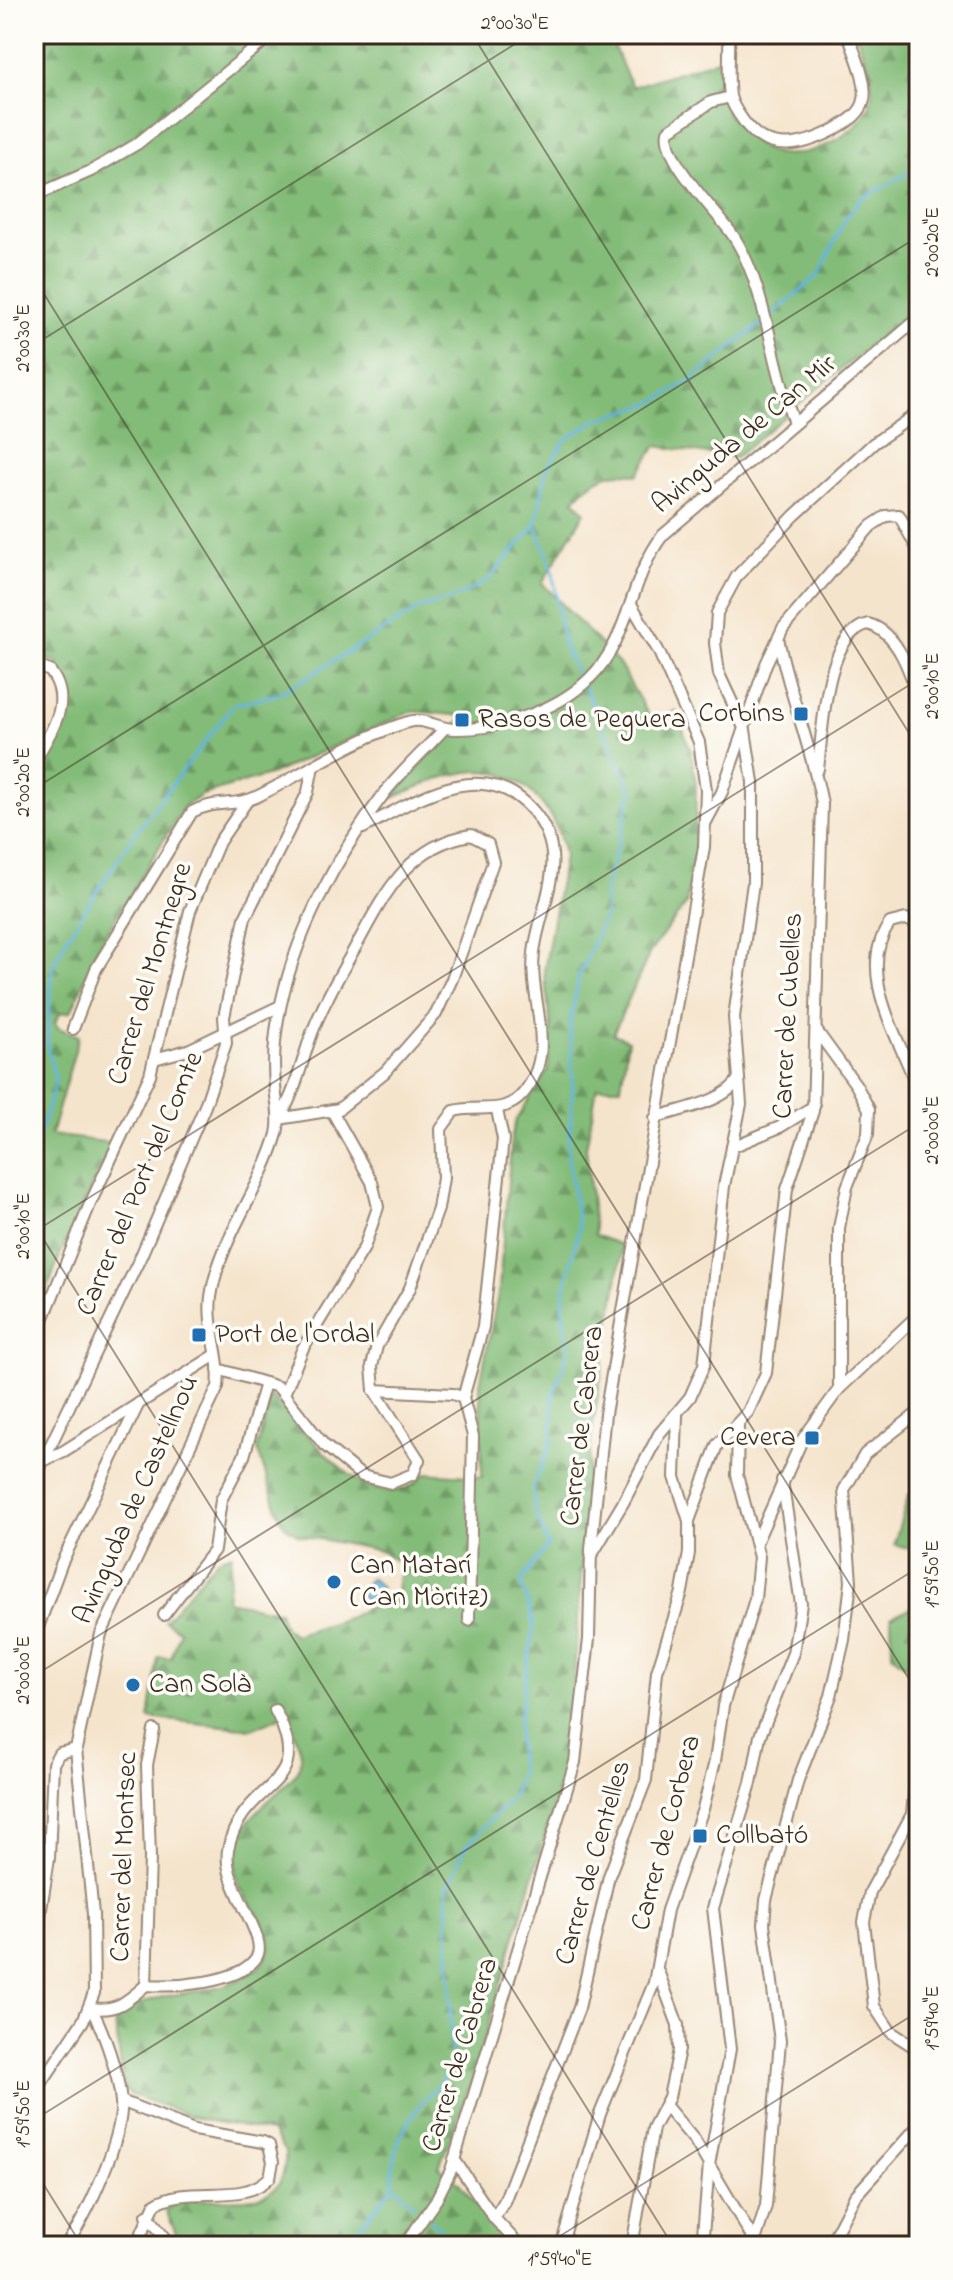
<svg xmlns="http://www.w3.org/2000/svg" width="953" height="2280" font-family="'Indie Flower',sans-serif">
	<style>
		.forest { fill: url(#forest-firs); stroke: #5f734b; stroke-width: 2 }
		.water { fill: url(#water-ripples); stroke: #50707f; stroke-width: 2 }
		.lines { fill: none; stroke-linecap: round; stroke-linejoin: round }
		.stream { stroke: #65b5e0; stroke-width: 3 }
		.minor-casing { stroke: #988775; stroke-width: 14 }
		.minor { stroke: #fff; stroke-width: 10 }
		.ticks { fill: none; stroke: #3b2a1e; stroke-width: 2; stroke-opacity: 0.45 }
		.poi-dot { fill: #1f6fb2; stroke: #fdfcf7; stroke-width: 3 }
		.labels { text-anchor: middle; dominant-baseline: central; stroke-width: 7; stroke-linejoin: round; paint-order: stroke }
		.street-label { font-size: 28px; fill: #3b2a1e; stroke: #fdfcf7 }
		.poi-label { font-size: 28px; fill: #3b2a1e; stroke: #fdfcf7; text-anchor: start }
		.neatline { fill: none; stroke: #3b2a1e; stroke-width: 3 }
		.ticks-label { font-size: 20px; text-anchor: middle; fill: #3b2a1e }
	</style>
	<defs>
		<pattern id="forest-firs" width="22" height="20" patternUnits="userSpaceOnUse" patternTransform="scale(2)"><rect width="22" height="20" fill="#83bc78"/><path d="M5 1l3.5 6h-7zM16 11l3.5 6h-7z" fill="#6c9962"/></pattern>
		<pattern id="water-ripples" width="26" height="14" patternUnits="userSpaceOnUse" patternTransform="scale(2)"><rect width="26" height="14" fill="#65b5e0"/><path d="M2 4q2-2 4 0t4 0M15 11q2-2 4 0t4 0" fill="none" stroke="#5493b5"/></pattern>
	</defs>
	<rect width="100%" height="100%" fill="#fdfcf7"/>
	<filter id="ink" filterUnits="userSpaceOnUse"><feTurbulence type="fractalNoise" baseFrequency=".0125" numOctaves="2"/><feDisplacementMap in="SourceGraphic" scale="16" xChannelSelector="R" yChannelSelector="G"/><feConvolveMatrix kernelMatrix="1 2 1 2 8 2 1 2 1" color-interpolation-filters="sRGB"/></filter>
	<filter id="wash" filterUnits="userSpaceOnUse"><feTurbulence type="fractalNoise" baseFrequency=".006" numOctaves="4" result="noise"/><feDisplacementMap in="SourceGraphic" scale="32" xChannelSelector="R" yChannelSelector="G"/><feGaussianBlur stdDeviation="1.8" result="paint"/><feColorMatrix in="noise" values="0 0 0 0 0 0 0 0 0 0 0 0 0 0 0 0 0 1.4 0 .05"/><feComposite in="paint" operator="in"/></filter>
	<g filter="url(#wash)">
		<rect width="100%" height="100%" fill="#f5e4cc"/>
		<!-- forest -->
		<g class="forest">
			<path d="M34,34H608L632,87L719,59C722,75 722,99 728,114C730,119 737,124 741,128C751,140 759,149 775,153C808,161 863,134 871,100C876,80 862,53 856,34H919V304L735,458L656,446L637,475C609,468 592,480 574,500L585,512L542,583L619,664L652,721L676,711L691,751L696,785L695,850L686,904L650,952L613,1034L628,1040L621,1087H597L586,1148L595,1235L623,1246L591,1438L568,1759L471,2083L439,2167L459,2183L507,2246H416L404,2235L395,2246H181L166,2210C201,2181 289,2230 285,2152L272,2132L200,2119L131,2095L124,2088L115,2023C151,1980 218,2004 259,1967C288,1940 251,1912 240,1887C235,1877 235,1862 236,1851C241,1805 305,1787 301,1754C299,1741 290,1726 286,1714L252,1729L149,1718L158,1657L171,1658L180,1631L165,1621L217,1559L232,1554L227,1601L279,1611L284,1627L294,1635L350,1617L397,1593L400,1564L382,1551L299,1535L286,1527L280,1518L257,1448L271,1396C305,1426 375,1534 425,1473L482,1477L480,1384L499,1289L512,1135L516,1120L548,1069L551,1028L544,971L564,857C560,816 526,772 481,771C450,771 419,787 392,798L464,716L412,711L272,774L202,795L184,807L99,945L71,1012L61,1013L55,1022L58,1028L79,1036L51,1135L112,1143L61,1253L34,1324V787L70,704L69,688L56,662L34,655Z"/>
			<polygon points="909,1494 919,1497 919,1551 894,1544"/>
			<polygon points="919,1604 919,1669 915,1673 892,1654 891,1617"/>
		</g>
		<!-- water -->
		<polygon class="water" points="371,1578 381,1587 367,1602 358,1592"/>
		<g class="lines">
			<!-- stream -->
			<g class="stream">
				<polyline points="768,318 819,275 845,219 861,199 919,167"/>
				<polyline points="536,525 552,568 564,647 581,681"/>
				<polyline points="34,1150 56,1081 47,1046 49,1005 54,963 68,936 133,836 233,705 277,694 296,684 420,608 454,598 487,581 536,525 546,470 565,440 596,420 652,403 691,380 762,323"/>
				<polyline points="414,2205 394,2185 392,2172 399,2139 417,2108 442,2081 452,2060 447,1890 465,1847 513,1796 520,1774 518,1728 534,1625 521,1581 548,1545 535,1512 533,1487 552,1441 553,1394 569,1350 563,1315 564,1292 579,1228 568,1157 573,1085 570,1024 579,976 606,912 605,889 632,792 585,688"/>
				<polyline points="431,2220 459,2246"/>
				<polyline points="344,2246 394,2185"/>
			</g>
		</g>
	</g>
	<g filter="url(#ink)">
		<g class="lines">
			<defs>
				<g id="minor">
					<path d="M729,34C730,54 727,77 730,96C732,106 740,116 745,123C769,155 803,146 834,130C845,123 861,115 864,100C868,80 854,53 848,34"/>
					<path d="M730,97L711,102L668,131C662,160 718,212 734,237C766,286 772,367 794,423"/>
					<polyline points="34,196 91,171 137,144 273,34"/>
					<path d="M34,665L50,671C75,703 49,733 34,763"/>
					<path d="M818,769C823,731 824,635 868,624C898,632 911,674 919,700"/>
					<polyline points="706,822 722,792 766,664 783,628 871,526 886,516 899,515 919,552"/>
					<path d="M471,835L488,844L493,862L452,979L436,1014L385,1072L339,1109L279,1119C296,1092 301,1063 312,1033C325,999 342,971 360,939C386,891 411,844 471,835Z"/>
					<path d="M919,925L906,919L890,923C853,974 904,1044 919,1093"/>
					<path d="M73,1029L96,969L192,812C213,800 235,807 256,797C305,773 355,738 408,722C425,717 438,729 455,729C500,730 557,710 589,679C631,639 628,580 663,535L919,318"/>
					<polyline points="816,1030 856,1085 869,1109 868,1134 847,1187 839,1228 839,1389"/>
					<polyline points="154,1059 188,1050 280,1006"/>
					<path d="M655,1118C679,1109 726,1103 739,1078"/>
					<polyline points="732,1147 780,1127 814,1106"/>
					<polyline points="34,1342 90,1204 150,1075 190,911 219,842 247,801"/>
					<path d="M218,1369L278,1387L324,1445L362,1476L391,1483L413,1474L419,1460L374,1390L372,1366L377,1346L410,1288L438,1209L443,1178L441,1129L454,1111C478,1104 503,1116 522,1095C560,1051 528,1001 534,953C537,925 550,897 552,869C554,848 547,828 534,812C485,753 415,800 363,828"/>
					<polyline points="374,1390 453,1394 463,1398"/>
					<polyline points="284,1394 303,1348 364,1248 378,1207 372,1182 332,1111"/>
					<polyline points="34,1440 43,1461 64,1451 214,1356"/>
					<polyline points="34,1480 141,1256 205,1106 226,1043 224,1017 245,918 308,792 313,766"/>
					<path d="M689,1521L717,1445L748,1412L766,1373L787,1189L813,1111L822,804C812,748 789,694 778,638"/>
					<polyline points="756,1543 802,1440 839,1389 919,1314"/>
					<polyline points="593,1553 623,1503 659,1434 690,1397 704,1365 724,1186 741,1104 734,1017 753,883 753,782 745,730 719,674 715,643 717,613 737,576 794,516 874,443 919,412"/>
					<polyline points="164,1615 214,1550 221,1500 244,1456 265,1383"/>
					<polyline points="469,1620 473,1436 463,1398 483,1327 503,1139 497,1110"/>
					<polyline points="34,1638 62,1562 139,1403"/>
					<polyline points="919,1750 912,1814 870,1892 864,1922 874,2006 891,2032 919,2050"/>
					<polyline points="34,1954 49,1858 53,1764 59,1753 76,1749"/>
					<polyline points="146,1985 150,1857 147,1765 154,1730"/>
					<path d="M91,2008C116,2012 128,2001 146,1985C174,1987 238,1984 256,1958C271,1938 222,1887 228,1850C243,1776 318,1793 275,1710"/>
					<path d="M34,2094L83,2021L94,1993L93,1914L76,1749L101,1634L218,1387C222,1359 207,1328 211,1297C219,1239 261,1190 277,1134C281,1118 276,1102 275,1086C273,1063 274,1042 278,1019C292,938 336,856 386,791C404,769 425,750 444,729"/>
					<path d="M121,2101L194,2130L263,2142L269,2145L273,2162L270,2177C242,2207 189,2183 155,2204L136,2246"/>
					<polyline points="665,2105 695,2141 756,2244"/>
					<polyline points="454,2159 494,2218 520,2246"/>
					<polyline points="147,2215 172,2246"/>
					<polyline points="494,2218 504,2202 579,2008 609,1876 646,1780 657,1672 682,1592 689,1553 689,1521 675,1477 677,1415"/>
					<polyline points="755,2241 766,2206 780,2041 764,1924 766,1900 798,1780 831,1696 844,1640 851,1582 844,1490 865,1454 919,1412"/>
					<path d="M65,2246C86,2219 124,2136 121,2102C119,2076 104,2031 91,2008"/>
					<polyline points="404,2246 436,2200 451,2170 575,1762 589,1639 591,1549 605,1414 704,847 706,790 699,742 658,650 631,604"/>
					<polyline points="561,2246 600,2114 654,1983 667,1910 703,1809 715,1761 723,1706 755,1599 759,1557 737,1475 738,1424"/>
					<polyline points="632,2246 653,2128 669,2097 679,2050 678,2025 658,1971"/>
					<polyline points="702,2246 709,2165 730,2049 713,1908 751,1783 760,1736 793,1653 801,1604 782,1480"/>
					<polyline points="829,2246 855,2196 919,2125"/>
				</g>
			</defs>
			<!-- minor casing -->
			<use href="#minor" class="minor-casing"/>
			<!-- minor -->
			<use href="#minor" class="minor"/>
		</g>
	</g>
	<!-- ticks -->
	<path class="ticks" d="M472,34L919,749M34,278L919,1695M34,345L531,34M34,789L919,236M34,1224L673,2246M34,1232L919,679M34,1676L919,1123M34,2120L919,1567M34,2169L82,2246M544,2246L919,2011"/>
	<!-- markers -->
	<g class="poi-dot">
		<rect x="793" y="706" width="16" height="16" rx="4"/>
		<rect x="454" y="712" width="16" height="16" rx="4"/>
		<rect x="191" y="1327" width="16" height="16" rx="4"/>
		<rect x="804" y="1430" width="16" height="16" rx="4"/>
		<circle cx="334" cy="1582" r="8"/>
		<circle cx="133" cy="1685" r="8"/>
		<rect x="692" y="1828" width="16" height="16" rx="4"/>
	</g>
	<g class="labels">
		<!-- street labels -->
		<g class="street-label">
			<text transform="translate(745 435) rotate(-40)">Avinguda de Can Mir</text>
			<text transform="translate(151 974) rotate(-73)">Carrer del Montnegre</text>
			<text transform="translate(789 1016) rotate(-87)">Carrer de Cubelles</text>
			<text transform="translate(141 1184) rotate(-67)">Carrer del Port del Comte</text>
			<text transform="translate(583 1426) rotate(-83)">Carrer de Cabrera</text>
			<text transform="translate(137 1500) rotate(-66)">Avinguda de Castellnou</text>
			<text transform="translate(667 1833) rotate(-75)">Carrer de Corbera</text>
			<text transform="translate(125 1857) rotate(-88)">Carrer del Montsec</text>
			<text transform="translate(594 1863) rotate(-74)">Carrer de Centelles</text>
			<text transform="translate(461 2055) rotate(-73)">Carrer de Cabrera</text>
		</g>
		<!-- poi labels -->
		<g class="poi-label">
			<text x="785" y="714" text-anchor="end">Corbins</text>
			<text x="478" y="720">Rasos de Peguera</text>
			<text x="215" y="1335">Port de l'Ordal</text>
			<text x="796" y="1438" text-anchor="end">Cevera</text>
			<text x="350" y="1566">Can Matarí<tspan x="350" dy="32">(Can Mòritz)</tspan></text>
			<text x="149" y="1685">Can Solà</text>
			<text x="716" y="1836">Collbató</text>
		</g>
	</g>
	<!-- margin -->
	<rect width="953" height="2280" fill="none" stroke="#fdfcf7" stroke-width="88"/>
	<rect x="44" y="44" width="865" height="2192" class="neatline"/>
	<g class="ticks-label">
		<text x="515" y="29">2°00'30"E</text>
		<text transform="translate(931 242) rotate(-90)" y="7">2°00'20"E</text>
		<text transform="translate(22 338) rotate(-90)" y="7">2°00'30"E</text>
		<text transform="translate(931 686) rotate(-90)" y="7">2°00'10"E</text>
		<text transform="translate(22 782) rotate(-90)" y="7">2°00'20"E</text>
		<text transform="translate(931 1130) rotate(-90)" y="7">2°00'00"E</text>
		<text transform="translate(22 1226) rotate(-90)" y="7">2°00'10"E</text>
		<text transform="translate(931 1574) rotate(-90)" y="7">1°59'50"E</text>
		<text transform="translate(22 1670) rotate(-90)" y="7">2°00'00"E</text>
		<text transform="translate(931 2018) rotate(-90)" y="7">1°59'40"E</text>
		<text transform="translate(22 2114) rotate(-90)" y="7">1°59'50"E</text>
		<text x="560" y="2265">1°59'40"E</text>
	</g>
</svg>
